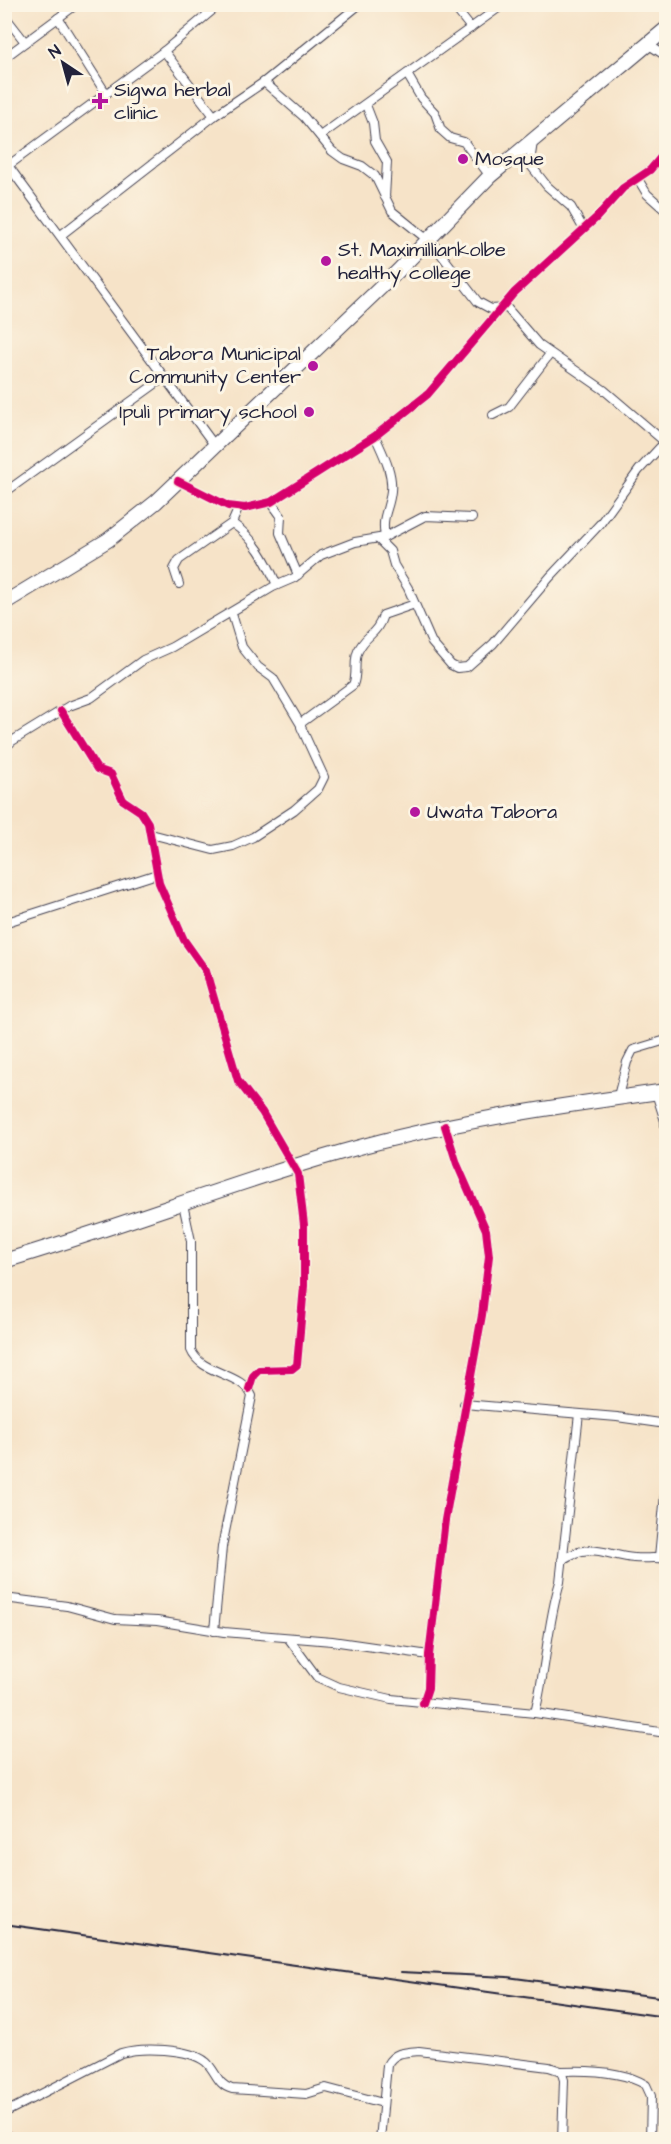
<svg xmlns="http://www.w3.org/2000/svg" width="671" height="2144" font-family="'Architects Daughter',sans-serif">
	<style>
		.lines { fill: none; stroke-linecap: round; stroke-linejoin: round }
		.street-casing { stroke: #423f50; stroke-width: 10 }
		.highway-casing { stroke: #423f50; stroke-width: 16 }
		.street { stroke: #fff; stroke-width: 8 }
		.highway { stroke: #fff; stroke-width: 14 }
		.rail { stroke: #22223b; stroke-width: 2 }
		.cycleway-casing { stroke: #fcf5e5; stroke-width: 11 }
		.cycleway { stroke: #d6006c; stroke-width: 8 }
		.poi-dot { fill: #b5179e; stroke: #fcf5e5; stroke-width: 2 }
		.labels { text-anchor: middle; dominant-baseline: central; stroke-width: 6; stroke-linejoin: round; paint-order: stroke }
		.poi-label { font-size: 20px; fill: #22223b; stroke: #fcf5e5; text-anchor: start }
	</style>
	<rect width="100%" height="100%" fill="#fcf5e5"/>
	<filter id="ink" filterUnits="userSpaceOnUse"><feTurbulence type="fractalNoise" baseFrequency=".0167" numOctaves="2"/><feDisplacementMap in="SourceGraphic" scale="12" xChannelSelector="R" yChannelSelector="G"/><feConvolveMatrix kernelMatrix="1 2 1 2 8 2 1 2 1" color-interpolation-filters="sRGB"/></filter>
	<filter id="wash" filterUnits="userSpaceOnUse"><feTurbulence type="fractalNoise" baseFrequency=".008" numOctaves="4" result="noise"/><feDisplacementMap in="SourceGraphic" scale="24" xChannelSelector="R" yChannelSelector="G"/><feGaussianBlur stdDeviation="1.35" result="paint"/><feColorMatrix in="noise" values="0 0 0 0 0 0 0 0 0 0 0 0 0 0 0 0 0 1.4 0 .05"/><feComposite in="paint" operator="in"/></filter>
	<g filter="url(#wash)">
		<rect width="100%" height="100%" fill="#f6e3c8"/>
	</g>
	<g filter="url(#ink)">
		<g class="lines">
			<defs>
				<g id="street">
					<polyline points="452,4 471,28"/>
					<polyline points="4,15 25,42"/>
					<polyline points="58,18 105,92"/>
					<polyline points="649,45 666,56"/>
					<polyline points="164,51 214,116"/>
					<polyline points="4,58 77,4"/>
					<polyline points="407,74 421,98 435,113 441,130 450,138 464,142 490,176"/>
					<polyline points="264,82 304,117 332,151 343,159 362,166 375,176 392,211 434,245 478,302 491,309 507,308 539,345 604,390 666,443"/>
					<polyline points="366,105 373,123 375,141 387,162 385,197"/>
					<polyline points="320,136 504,4"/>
					<polyline points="533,142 530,162 532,167 547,186 571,207 583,228"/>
					<polyline points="4,160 215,446"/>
					<polyline points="9,165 164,51 220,4"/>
					<polyline points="638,179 647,194 666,211"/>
					<polyline points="61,235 214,116 264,82 360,4"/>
					<polyline points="493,415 509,407 550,354"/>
					<path d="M375,436C383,454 393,472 391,491C389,511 381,515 385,537"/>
					<polyline points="178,481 228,506 245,508 271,502 375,436 428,394 514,293 596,218 623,188 650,170 666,151"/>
					<polyline points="4,493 165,377"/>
					<polyline points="271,502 281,516 280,533 298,575"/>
					<path d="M232,523C255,539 266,560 277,585"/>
					<polyline points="378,539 390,551 394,565 408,588 432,643 451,665 457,668 467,667 493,644 550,577 600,524 639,470 665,442"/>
					<polyline points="179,584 174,569 179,560 232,523 239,507"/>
					<polyline points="232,614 242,647 258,667 273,678 301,725"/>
					<polyline points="61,711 97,769 111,774 123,800 141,812 148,823 159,883 184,940 206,971 238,1081 262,1112 298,1174 304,1225 304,1286 297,1365 292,1369 259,1370 253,1376 249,1389"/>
					<polyline points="4,726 10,743"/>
					<polyline points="4,746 69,706 91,698 143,660 172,647 273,587 294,578 321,555 355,542 385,537 425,516 472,518"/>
					<path d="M151,834L213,850L233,846L253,837L294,810L318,789L324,777L301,727V723L353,685C358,674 353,662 358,651C366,634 377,635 383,615L415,604"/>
					<polyline points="4,923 157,874"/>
					<polyline points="656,1093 665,1121 666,1190"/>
					<polyline points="618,1096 627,1062 633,1050 666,1040"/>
					<path d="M183,1204L191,1241V1350C201,1375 242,1372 252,1396L222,1547L214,1631"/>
					<polyline points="464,1404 617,1417 666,1424"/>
					<polyline points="659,1557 666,1484"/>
					<path d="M562,1560C590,1541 605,1555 634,1558C645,1559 656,1557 666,1559"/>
					<polyline points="4,1598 67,1606 115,1619 157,1621 224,1632 332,1641 429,1655"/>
					<polyline points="289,1639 317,1677 339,1687 391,1699 535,1713 666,1733"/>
					<polyline points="423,1703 428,1688 429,1655 445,1520 482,1315 489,1256 486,1230 457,1164 445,1126"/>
					<path d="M535,1713C546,1670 547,1624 560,1582L579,1414"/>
					<path d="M561,2071C586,2070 624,2071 646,2085L651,2096L650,2140"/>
					<path d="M4,2113L121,2053C141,2047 189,2048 206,2062C216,2071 217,2085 232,2089L306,2094L326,2088L383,2103"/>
					<polyline points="4,2132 13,2140"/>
					<polyline points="140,2140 163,2140"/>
					<path d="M380,2140L387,2065C394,2052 405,2052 419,2051L549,2067L561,2071L564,2080L562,2140"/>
				</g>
				<g id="highway">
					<polyline points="4,603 108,540 156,502 398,271 490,176 666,29"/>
					<path d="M4,1261C126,1225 245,1178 367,1145C466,1119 566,1105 666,1091"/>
				</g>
			</defs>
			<!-- street casing -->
			<use href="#street" class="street-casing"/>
			<!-- highway casing -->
			<use href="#highway" class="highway-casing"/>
			<!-- street -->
			<use href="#street" class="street"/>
			<!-- highway -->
			<use href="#highway" class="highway"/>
			<!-- rail -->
			<g class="rail">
				<polyline points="4,1924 666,2017"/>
				<polyline points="401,1972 507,1977 666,1998"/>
			</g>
			<defs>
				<g id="cycleway">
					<polyline points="178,481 228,506 245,508 271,502 375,436 428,394 514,293 596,218 623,188 650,170 666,151"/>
					<polyline points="61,711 97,769 111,774 123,800 141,812 148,823 159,883 184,940 206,971 238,1081 262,1112 298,1174 304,1225 304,1286 297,1365 292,1369 259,1370 253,1376 249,1389"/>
					<polyline points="423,1703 428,1688 429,1655 445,1520 482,1315 489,1256 486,1230 457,1164 445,1126"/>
				</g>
			</defs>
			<!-- cycleway casing -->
			<use href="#cycleway" class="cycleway-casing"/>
			<!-- cycleway -->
			<use href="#cycleway" class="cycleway"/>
		</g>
	</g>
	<!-- markers -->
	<g class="poi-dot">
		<path d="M97 92h6v6h6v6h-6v6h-6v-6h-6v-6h6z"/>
		<circle cx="463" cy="159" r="6"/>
		<circle cx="326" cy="261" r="6"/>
		<circle cx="313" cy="366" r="6"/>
		<circle cx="309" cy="412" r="6"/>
		<circle cx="415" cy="812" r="6"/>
	</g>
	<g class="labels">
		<!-- poi labels -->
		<g class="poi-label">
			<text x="114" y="90">Sigwa herbal<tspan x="114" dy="23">clinic</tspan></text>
			<text x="475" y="159">Mosque</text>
			<text x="338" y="250">St. Maximilliankolbe<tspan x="338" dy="23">healthy college</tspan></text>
			<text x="301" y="354" text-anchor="end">Tabora Municipal<tspan x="301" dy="23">Community Center</tspan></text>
			<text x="297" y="412" text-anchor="end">Ipuli primary school</text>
			<text x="427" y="812">Uwata Tabora</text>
		</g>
	</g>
	<!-- margin -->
	<rect width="671" height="2144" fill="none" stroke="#fcf5e5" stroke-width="24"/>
	<!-- north arrow -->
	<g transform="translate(63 63) rotate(324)" stroke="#fcf5e5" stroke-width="4.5" paint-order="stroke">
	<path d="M0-4.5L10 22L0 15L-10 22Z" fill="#22223b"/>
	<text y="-9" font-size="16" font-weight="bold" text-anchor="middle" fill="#22223b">N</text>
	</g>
</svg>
